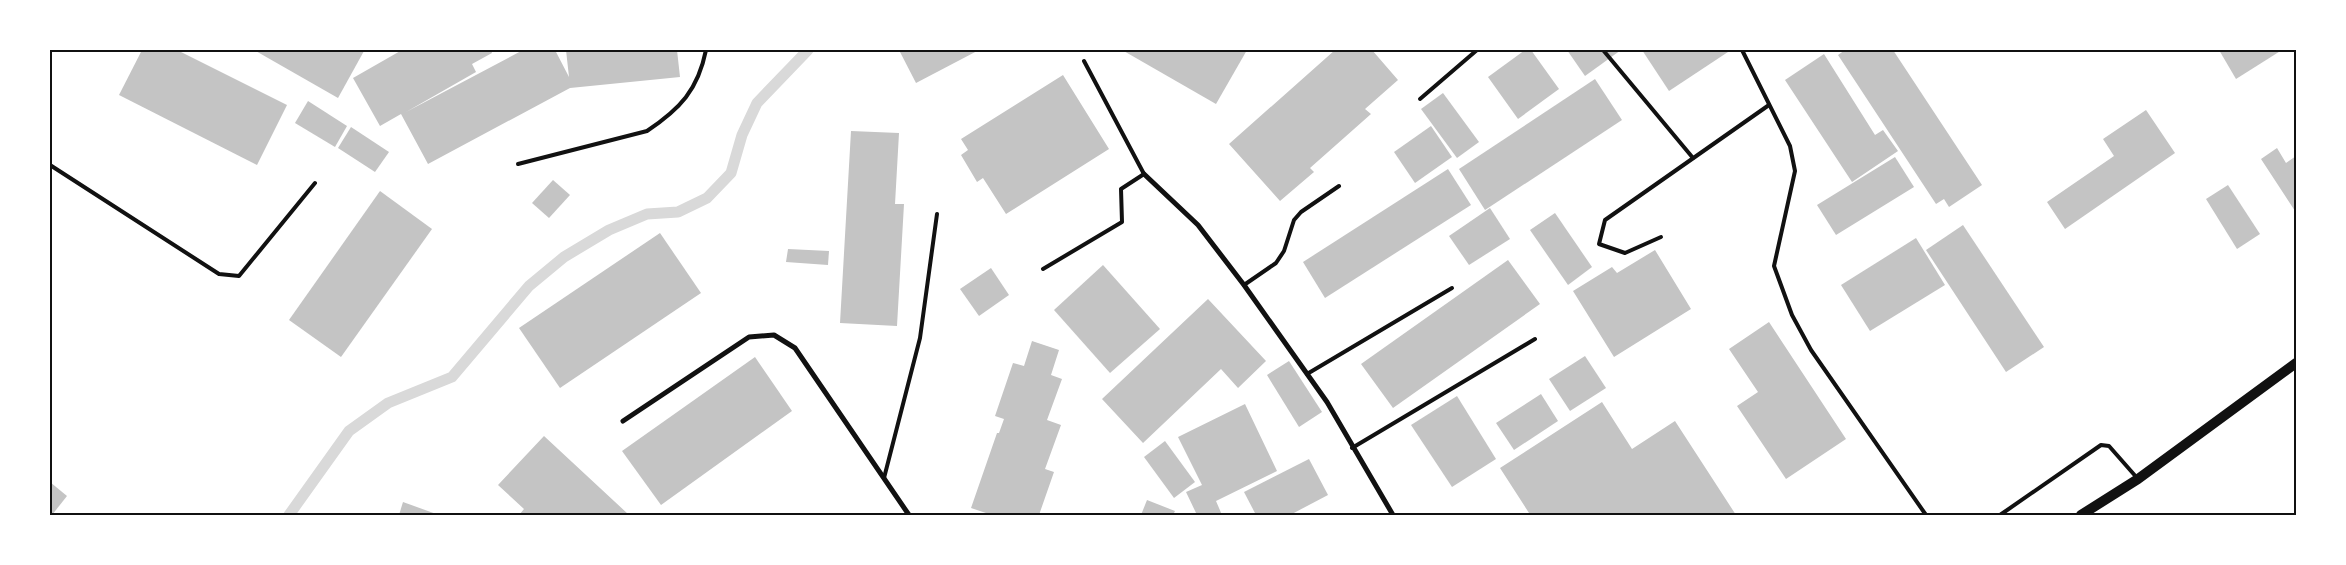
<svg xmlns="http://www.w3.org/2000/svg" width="2346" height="565" font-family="'Public Sans',sans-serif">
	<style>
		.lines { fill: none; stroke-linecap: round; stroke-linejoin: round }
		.stream { stroke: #d9d9d9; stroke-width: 11 }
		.building { fill: #c4c4c4 }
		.service { stroke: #111; stroke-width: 4 }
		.minor { stroke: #111; stroke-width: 5 }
		.secondary { stroke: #111; stroke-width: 10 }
		.neatline { fill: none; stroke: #111; stroke-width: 2 }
	</style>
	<rect width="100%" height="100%" fill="#fff"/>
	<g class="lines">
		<!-- stream -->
		<polyline class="stream" points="289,515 349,431 388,403 452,377 529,286 564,257 609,230 647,214 678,212 707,198 731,173 742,135 757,103 808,50"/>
	</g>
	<!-- building -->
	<g class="building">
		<polygon points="142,50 177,50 287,105 257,165 119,95"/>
		<polygon points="254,50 361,50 364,51 338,98"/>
		<polygon points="402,50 491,50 492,53 472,64 476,72 406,112 523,50 555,50 569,77 566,50 677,50 680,77 570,88 428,164 401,114 380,126 353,78"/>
		<polygon points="899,50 979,50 916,83"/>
		<polygon points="1122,50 1247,50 1216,104"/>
		<polygon points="1335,50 1372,50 1398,80 1365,109 1371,114 1310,168 1314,172 1280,201 1229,144"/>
		<polygon points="1525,50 1531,50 1559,89 1518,119 1488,77"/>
		<polygon points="1567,50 1621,50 1585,76"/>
		<polygon points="1642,50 1731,50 1669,91"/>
		<polygon points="1845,50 1893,50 1982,185 1949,207 1944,199 1936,204 1838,55"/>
		<polygon points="2219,50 2282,50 2236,79"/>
		<polygon points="1824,54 1875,135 1883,130 1898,151 1852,182 1785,80"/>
		<polygon points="1063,75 1109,149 1006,214 983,178 977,182 961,155 968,150 961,139"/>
		<polygon points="1595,79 1622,120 1485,210 1459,169"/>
		<polygon points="1443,93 1479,142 1457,158 1421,109"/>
		<polygon points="308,101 347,126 335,147 295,123"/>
		<polygon points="2146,110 2175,153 2065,229 2047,202 2114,156 2103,139"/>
		<polygon points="1431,126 1452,157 1415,183 1394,152"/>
		<polygon points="351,127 389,152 375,172 338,148"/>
		<polygon points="851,131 899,133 895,204 904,204 897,326 840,323"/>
		<polygon points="2277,148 2286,163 2296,156 2295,211 2261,159"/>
		<polygon points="1895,157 1914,187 1836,235 1817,205"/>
		<polygon points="1448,169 1471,205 1325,298 1303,262"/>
		<polygon points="553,180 570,195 549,218 532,203"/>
		<polygon points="2228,185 2260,234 2237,249 2206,199"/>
		<polygon points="380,191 432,229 341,357 289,320"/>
		<polygon points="1490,208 1510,239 1469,265 1449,236"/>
		<polygon points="1555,213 1592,267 1568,285 1530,230"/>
		<polygon points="1963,225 2044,347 2006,372 1926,250"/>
		<polygon points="660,233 701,293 560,388 519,328"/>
		<polygon points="1916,238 1945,285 1870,331 1841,285"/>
		<polygon points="788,249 829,251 828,265 786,262"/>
		<polygon points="1655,250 1691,309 1614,357 1573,291 1612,267 1617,273"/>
		<polygon points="1508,260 1540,304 1393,408 1361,364"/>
		<polygon points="1103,265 1160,329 1110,373 1054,310"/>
		<polygon points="991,268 1009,295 979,316 960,289"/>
		<polygon points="1208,299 1266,361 1238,388 1221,369 1143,443 1102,399"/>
		<polygon points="1769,322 1846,439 1786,479 1737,406 1758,392 1729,349"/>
		<polygon points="1032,341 1059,350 1051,375 1062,379 1047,420 1061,425 1045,469 1054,472 1039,515 992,515 971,508 997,433 999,433 1004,419 995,416 1013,363 1024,366"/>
		<polygon points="1585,356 1606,388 1570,411 1549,379"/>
		<polygon points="755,357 792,411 661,505 622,451"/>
		<polygon points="1289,361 1322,412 1299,427 1267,375"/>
		<polygon points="1541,394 1558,421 1514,450 1496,423"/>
		<polygon points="1457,396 1496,459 1452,487 1411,425"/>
		<polygon points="1602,402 1632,449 1675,421 1736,515 1526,515 1529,513 1500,468"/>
		<polygon points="1245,404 1277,471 1216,501 1222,515 1197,515 1186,492 1202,485 1178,437"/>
		<polygon points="544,436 628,514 627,515 519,515 524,509 498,485"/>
		<polygon points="1165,441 1195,482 1174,498 1144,457"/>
		<polygon points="1309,459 1328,495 1290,515 1256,515 1244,492"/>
		<polygon points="50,482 67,496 52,515 50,515"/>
		<polygon points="1147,500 1175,511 1173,515 1141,515"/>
		<polygon points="403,502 439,515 399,515"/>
	</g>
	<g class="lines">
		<!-- service -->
		<g class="service">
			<polyline points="1603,50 1693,158"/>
			<polyline points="1742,50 1790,146 1795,171 1774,266 1792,315 1811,350 1926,515"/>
			<polyline points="1420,99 1477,50"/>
			<path d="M518,164L647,131C680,109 698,90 706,50"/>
			<polyline points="50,165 219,274 239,276 315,183"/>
			<polyline points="1661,237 1625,253 1599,244 1605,220 1769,105"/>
			<polyline points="1043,269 1122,222 1121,189 1144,174 1084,61"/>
			<polyline points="1244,285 1276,263 1284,251 1294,220 1301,212 1339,186"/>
			<polyline points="1307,374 1452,288"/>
			<polyline points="1352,448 1535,339"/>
			<polyline points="884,478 920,338 937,214"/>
			<polyline points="2000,515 2101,445 2109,446 2138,479"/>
		</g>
		<!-- minor -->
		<g class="minor">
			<polyline points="1144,174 1198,225 1244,285 1327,402 1393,515"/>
			<polyline points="623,421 749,337 774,335 795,348 909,515"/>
		</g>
		<!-- secondary -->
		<polyline class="secondary" points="2081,515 2138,479 2296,363"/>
	</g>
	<!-- border -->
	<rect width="2346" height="565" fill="none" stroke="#ffffff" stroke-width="102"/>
	<rect x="51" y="51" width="2244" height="463" class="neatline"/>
</svg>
